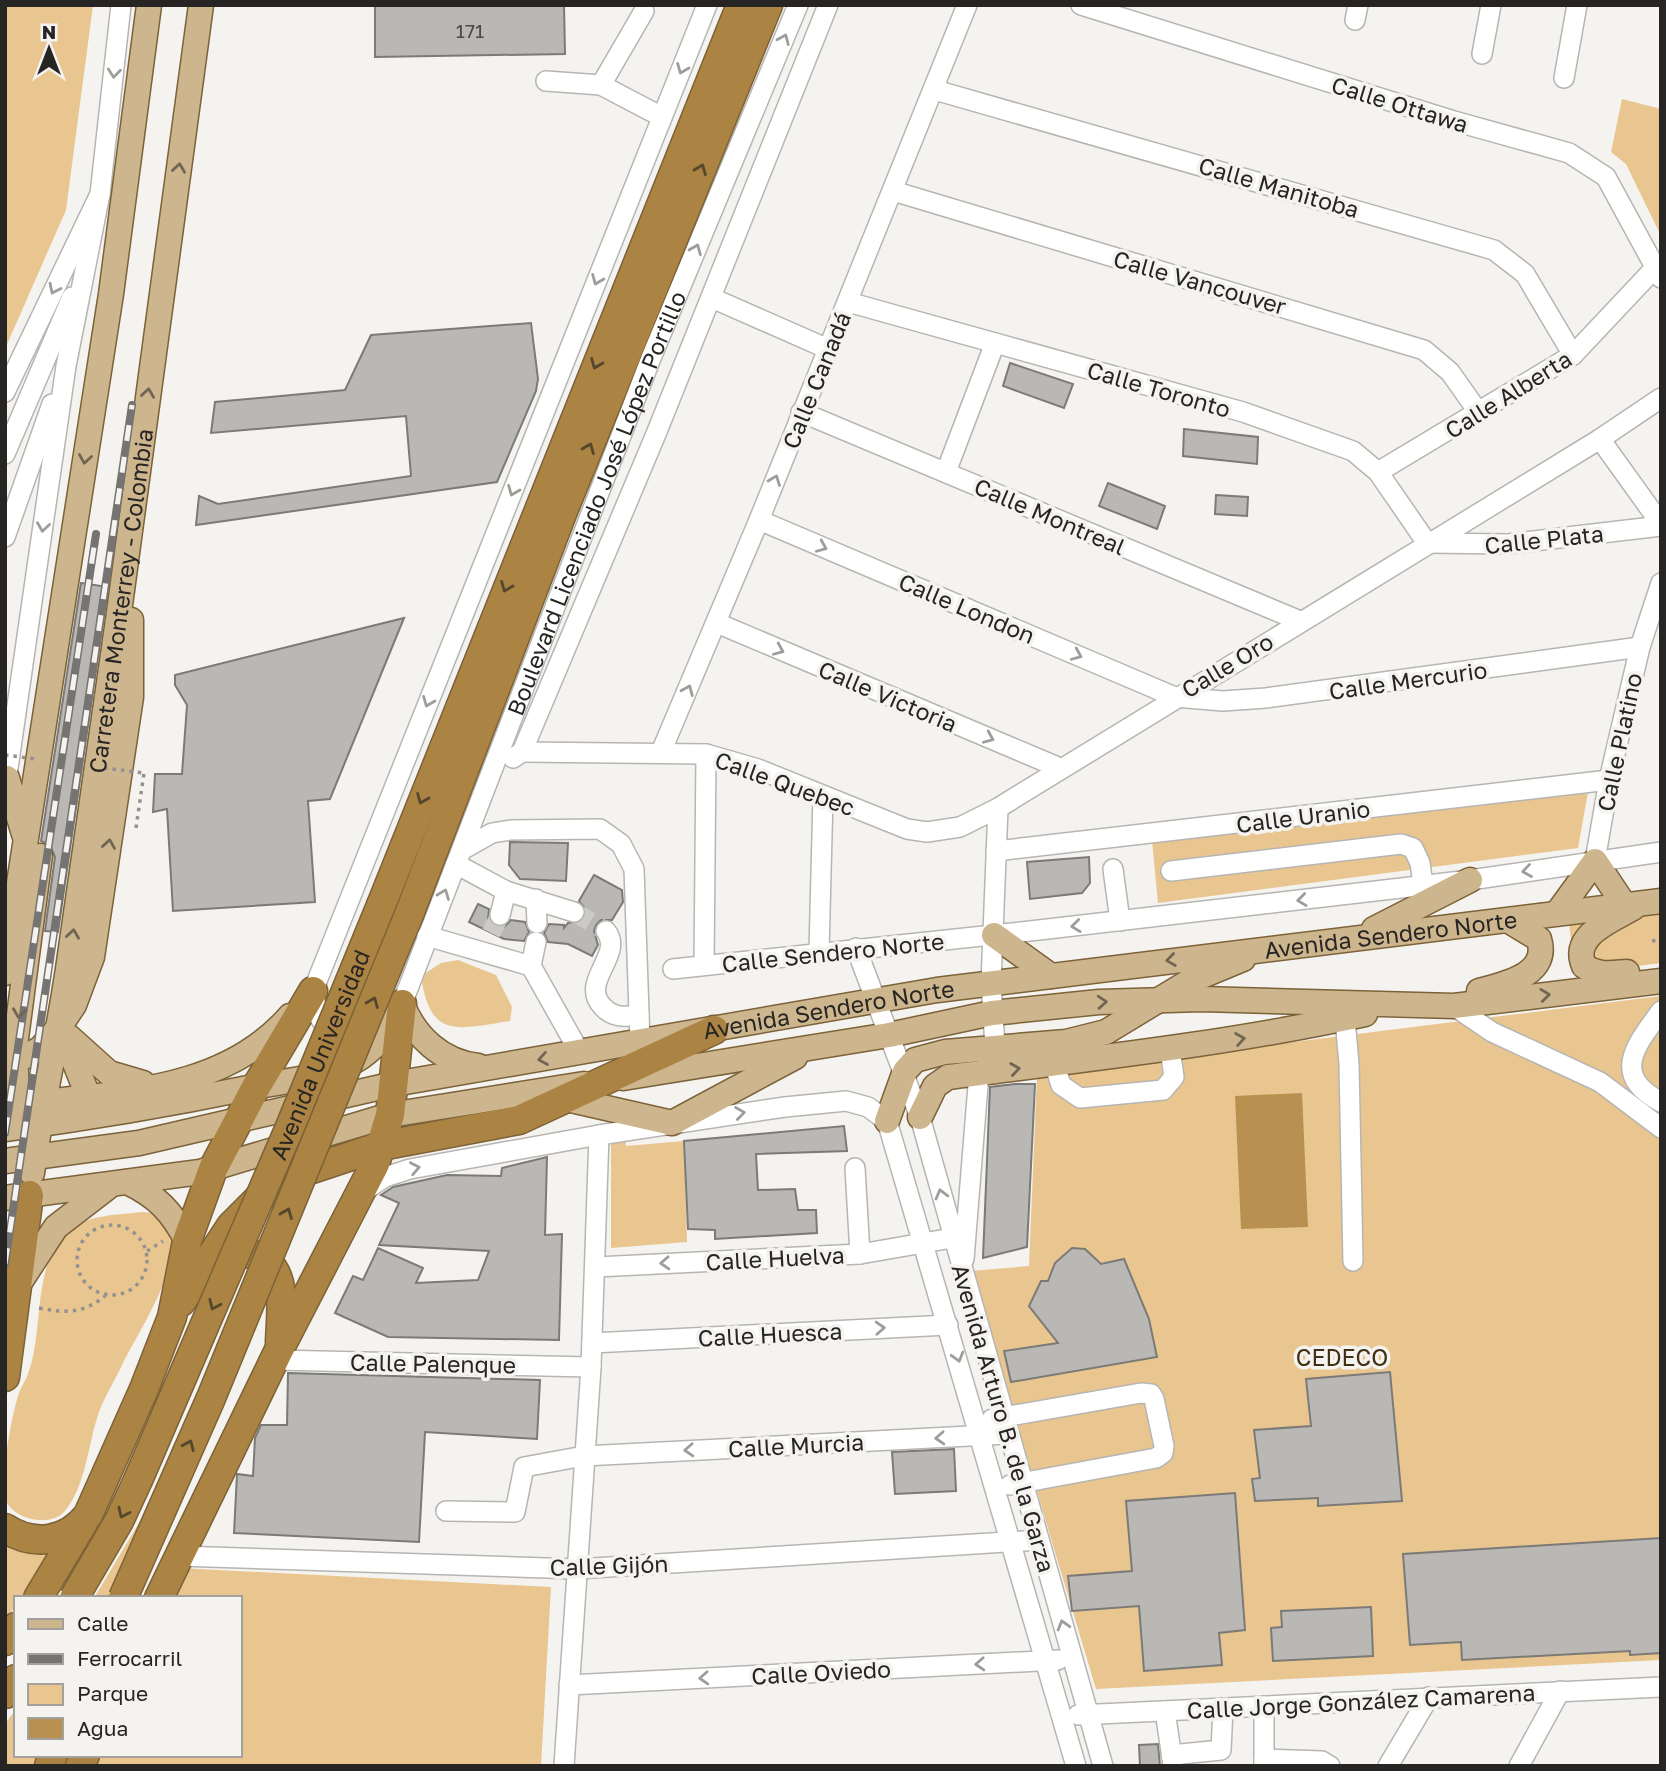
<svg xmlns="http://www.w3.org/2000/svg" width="1666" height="1771" font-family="'Golos Text',sans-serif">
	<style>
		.green { fill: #e9c590 }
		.water { fill: #b89050 }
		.building { fill: #bab8b5; stroke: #7c7a77; stroke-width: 2 }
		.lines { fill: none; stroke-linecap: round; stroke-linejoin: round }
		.minor-tunnel { stroke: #cccac7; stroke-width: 19; stroke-dasharray: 19 10; stroke-linecap: butt }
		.minor-casing { stroke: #b7b5b2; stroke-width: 22 }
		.major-casing { stroke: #7c6238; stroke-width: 27 }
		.highway-casing { stroke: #7c6238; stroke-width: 31 }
		.path { stroke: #939290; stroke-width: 3.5; stroke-dasharray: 3.5 5; stroke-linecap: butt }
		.minor { stroke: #fff; stroke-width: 19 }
		.major { stroke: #cdb58e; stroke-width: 24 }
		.highway { stroke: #ab8342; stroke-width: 28 }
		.rail-casing { stroke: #757472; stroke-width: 8 }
		.rail { stroke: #f5f3f0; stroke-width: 5; stroke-dasharray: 16; stroke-linecap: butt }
		.highway-bridge-casing { stroke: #7c6238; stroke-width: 31; stroke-linecap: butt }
		.path-bridge { stroke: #939290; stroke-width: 3.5; stroke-dasharray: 3.5 5; stroke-linecap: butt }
		.highway-bridge { stroke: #ab8342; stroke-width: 28 }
		.oneway { stroke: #9d9d9c }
		.oneway2 { stroke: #716654 }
		.oneway3 { stroke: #55462e }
		.labels { text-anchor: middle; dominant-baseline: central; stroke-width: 7; stroke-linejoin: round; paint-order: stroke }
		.number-label { font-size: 19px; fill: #4b4a48 }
		.street-label { font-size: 23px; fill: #262524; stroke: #f5f3f0 }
		.park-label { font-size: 23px; fill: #402f12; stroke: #f5f3f0 }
	</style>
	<rect width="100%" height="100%" fill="#f5f3f0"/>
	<!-- green -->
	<g class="green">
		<polygon points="5,5 93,5 66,210 5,349"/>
		<polygon points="1622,99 1661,109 1661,236 1626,164 1611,152"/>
		<polygon points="1588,792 1578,848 1158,903 1152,841"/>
		<polygon points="1661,905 1661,963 1576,974 1568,917"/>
		<path d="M458,960L496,975L512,1007L510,1021C457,1029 430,1040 421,976L441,963Z"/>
		<polygon points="1661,996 1661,1660 1096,1689 971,1271 1029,1266 1037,1074"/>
		<polygon points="625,1132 626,1146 684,1141 687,1242 611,1248 611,1136"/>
		<path d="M143,1212L160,1214C163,1220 169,1226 171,1232C183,1265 137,1334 122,1365C115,1380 105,1396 99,1412C88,1443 86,1487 64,1512C49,1528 11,1519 5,1498C0,1478 12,1413 19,1393C21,1386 26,1380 28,1374C44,1331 32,1273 63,1236C82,1214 117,1215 143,1212Z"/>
		<polygon points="164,1481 112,1598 94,1598"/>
		<polygon points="5,1546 50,1554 20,1598 16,1598 16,1605 5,1621"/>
		<polygon points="179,1568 551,1587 541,1766 95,1766 99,1755 240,1755 240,1598 166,1598"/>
		<polygon points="16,1709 16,1755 41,1755 36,1766 5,1766 5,1724"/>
	</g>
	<!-- water -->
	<polygon class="water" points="1302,1093 1308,1227 1241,1229 1235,1096"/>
	<!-- building -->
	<g class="building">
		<polygon points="375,5 564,5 565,54 375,57"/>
		<polygon points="531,323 538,379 536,391 497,482 196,525 199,496 218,504 411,476 406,416 211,433 215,402 345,390 371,335"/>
		<polygon points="1010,363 1073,384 1064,408 1003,386"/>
		<polygon points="1184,429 1258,437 1257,464 1183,456"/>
		<polygon points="1108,483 1165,506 1157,529 1099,506"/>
		<polygon points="1216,495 1248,497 1247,516 1215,514"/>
		<polygon points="81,583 108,587 58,932 45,931 55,857 50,845 41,841"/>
		<polygon points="404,618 330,799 308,801 315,902 173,911 167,809 153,812 155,774 182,774 187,705 175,685 175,675"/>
		<polygon points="510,842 568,843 566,881 520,879 509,865"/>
		<polygon points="1089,857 1090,883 1082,893 1030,899 1027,862"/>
		<polygon points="594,875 622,890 623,902 612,920 601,920 596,925 594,931 598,945 592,956 568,944 548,942 544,933 549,924 564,925 564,928 568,923 583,920 586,910 579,901"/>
		<polygon points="478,904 489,909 488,919 496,927 504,927 511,920 525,922 529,932 524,941 504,939 469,922"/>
		<polygon points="1015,1084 1035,1084 1027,1247 983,1258 990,1087"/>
		<polygon points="844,1126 847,1151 756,1154 758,1190 795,1189 798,1210 816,1210 817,1233 715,1239 715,1230 688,1229 684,1141"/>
		<polygon points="547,1157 545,1235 562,1234 559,1340 388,1337 335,1313 353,1276 363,1280 378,1248 423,1268 416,1283 478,1280 489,1251 379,1245 399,1203 381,1195 393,1187 447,1175 501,1176 502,1168"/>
		<polygon points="1072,1248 1085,1249 1101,1264 1124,1259 1149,1319 1157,1357 1011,1382 1004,1351 1058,1343 1029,1306 1041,1281 1048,1281 1055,1263"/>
		<polygon points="1390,1372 1402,1501 1318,1506 1318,1498 1255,1501 1252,1479 1260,1478 1254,1430 1311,1426 1306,1379"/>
		<polygon points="288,1373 540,1380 537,1439 425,1432 419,1542 234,1533 237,1474 253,1476 255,1438 261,1425 287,1425"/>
		<polygon points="954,1449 956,1491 895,1494 892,1452"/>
		<polygon points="1235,1493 1245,1630 1219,1633 1222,1665 1144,1671 1139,1606 1072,1611 1068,1576 1132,1571 1126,1501"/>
		<polygon points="1661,1538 1661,1653 1630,1655 1630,1651 1462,1660 1461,1642 1410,1645 1403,1554"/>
		<polygon points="1371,1607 1373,1656 1273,1661 1271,1628 1282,1627 1281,1611"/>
		<polygon points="1158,1744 1160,1766 1140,1766 1139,1745"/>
	</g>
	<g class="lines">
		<!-- minor-tunnel -->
		<g class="minor-tunnel">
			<polyline points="574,912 606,931"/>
			<polyline points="491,933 500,915"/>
		</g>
		<defs>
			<g id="minor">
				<polyline points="1081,5 1454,121 1569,153 1606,177 1661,278"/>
				<polyline points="1355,20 1358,5"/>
				<polyline points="1482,54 1491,5"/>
				<polyline points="1564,78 1577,5"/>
				<polyline points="546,81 601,85 662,117"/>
				<polyline points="601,85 644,11"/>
				<polyline points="935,90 1494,250 1525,274 1573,355"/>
				<polyline points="893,191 1424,350 1450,372 1479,413"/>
				<polyline points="712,298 828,349"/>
				<polyline points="848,302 1243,412 1353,451 1378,472 1427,543 1508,544 1661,526"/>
				<polyline points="5,392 100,194 121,5"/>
				<polyline points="801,412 1300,621"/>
				<polyline points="1600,439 1661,524"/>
				<polyline points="5,454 72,297"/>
				<polyline points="946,472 995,343"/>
				<polyline points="1378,472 1573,355 1654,269"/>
				<polyline points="759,520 1175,697 1223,701 1266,698 1640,647"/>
				<polyline points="5,537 52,404"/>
				<polyline points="717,623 1060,768"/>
				<polyline points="522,752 706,754 758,769 907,829 927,832 960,827 998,808 1600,439 1661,398"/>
				<polyline points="661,752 759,520 967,5"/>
				<polyline points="513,758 522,752 656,434 828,5"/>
				<polyline points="5,789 66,366 100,194"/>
				<polyline points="462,850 492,833 510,830 600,829 621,844 634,869 640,1042"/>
				<polyline points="996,851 1609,780"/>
				<polyline points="1595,861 1609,780 1640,647 1661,583"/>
				<polyline points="456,864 506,891 574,912"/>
				<polyline points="1113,869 1120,921"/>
				<polyline points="1171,871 1401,844 1413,848 1420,863 1423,885"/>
				<polyline points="536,899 537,923"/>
				<polyline points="500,915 506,891"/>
				<path d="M606,931C625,955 578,982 603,1007C613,1018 625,1017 639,1015"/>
				<polyline points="427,936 531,966 580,1053"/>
				<polyline points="856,948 920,1117 1103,1766"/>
				<polyline points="819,951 823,796"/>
				<polyline points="704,965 706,754"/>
				<polyline points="531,966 536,942"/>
				<polyline points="673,969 1039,930 1470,880 1661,852"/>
				<polyline points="1454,1006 1492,1032 1600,1082 1661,1128"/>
				<path d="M1661,1011C1636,1045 1610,1075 1661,1102"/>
				<path id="s1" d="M394,1014L402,1004L651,358L798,5"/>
				<polyline points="1345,1019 1349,1064 1353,1261"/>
				<path d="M369,1036C353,1043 328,1033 320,1018C316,1010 315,999 313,991L707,5"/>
				<polyline points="995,1047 991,983 998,808"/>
				<polyline points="1054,1063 1061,1085 1080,1098 1163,1090 1174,1077 1170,1050"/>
				<polyline points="855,1168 860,1254"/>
				<polyline points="363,1192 385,1177 410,1169 599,1135 785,1107 846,1101 868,1107 887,1121 1076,1766"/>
				<polyline points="964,1259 979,1073"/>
				<polyline points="596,1267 860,1254 952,1238"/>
				<polyline points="592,1343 948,1325"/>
				<polyline points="275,1360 591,1367"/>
				<polyline points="992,1419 1141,1393 1151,1394 1154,1399 1164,1446 1163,1453 1156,1458 1010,1485"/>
				<polyline points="446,1511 515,1512 524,1467 584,1456 1008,1434"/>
				<polyline points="179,1556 577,1569 1039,1540"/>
				<polyline points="569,1685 1058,1660"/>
				<polyline points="1165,1711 1173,1765"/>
				<polyline points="1078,1715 1661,1687"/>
				<polyline points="1171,1755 1221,1750 1223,1708"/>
				<polyline points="1264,1759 1322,1761 1330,1766"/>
				<polyline points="564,1766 591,1367 599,1135"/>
				<polyline points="1264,1766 1264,1706"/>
				<polyline points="1388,1766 1429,1697"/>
				<polyline points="1519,1766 1560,1691"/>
			</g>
			<g id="major">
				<polyline points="7,778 24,834"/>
				<polyline points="1558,912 1595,861 1625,906"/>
				<polyline points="1374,929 1470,880"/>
				<polyline points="994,935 1051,976"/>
				<path d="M1627,972C1611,973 1598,976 1584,966C1571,935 1611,921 1633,908"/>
				<polyline points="5,973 111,294 149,5"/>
				<path d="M1479,991C1505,984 1550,975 1539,939L1509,921"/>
				<path d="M402,1004C415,1037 442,1062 478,1066"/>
				<polyline points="60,1026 93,1108"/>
				<polyline points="69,1037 109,1073 143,1083"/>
				<polyline points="5,1066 40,1049 60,1026 74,1005 92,957 131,697 131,620"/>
				<polyline points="623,1078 889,1035 992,1013 1099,1002 1202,999 1454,1006 1661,981"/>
				<polyline points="558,1097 672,1123 795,1057"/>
				<path d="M27,1104C120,1092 224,1092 290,1016"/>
				<path d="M920,1117L935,1086L948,1077C1088,1059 1227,1044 1365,1014"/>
				<polyline points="887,1121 905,1071 915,1060 945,1052 1066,1042 1106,1032 1190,981 1243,959"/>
				<polyline points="18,1127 15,1046 40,856"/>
				<path d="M5,1129C89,1118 171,1104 253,1087C289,1080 330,1078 361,1057C379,1044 392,1028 400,1008"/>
				<path id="s2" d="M5,1161L139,1143L394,1084L937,990L1661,901"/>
				<path id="s3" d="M32,1173C42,1104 58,1037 68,969C115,648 159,327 201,5"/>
				<path d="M127,1182C157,1196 172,1212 187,1241"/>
				<polyline points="5,1198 200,1172 390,1115 584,1084"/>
				<polyline points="20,1282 56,1227 108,1187"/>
			</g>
			<g id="highway">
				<polyline points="382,903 741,5"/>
				<polyline points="410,912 563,511 768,5"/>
				<path d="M213,1259C226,1253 238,1251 251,1254C290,1264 281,1311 280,1342"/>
				<polyline points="181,1302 231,1226 258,1199 294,1175 381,1146 519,1120 714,1030"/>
				<polyline points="5,1377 29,1195"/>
				<path d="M5,1528C34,1547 67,1542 88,1515L144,1389L172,1317L187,1241L213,1169L256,1087L313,991"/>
				<polyline points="38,1598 83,1523"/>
				<polyline points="159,1598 280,1348 375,1164 390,1115 402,1004"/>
				<polyline points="5,1641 16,1627"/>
				<polyline points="5,1694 16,1679"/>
				<polyline points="49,1766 53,1755"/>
				<polyline points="80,1766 85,1755"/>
			</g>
		</defs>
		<!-- minor casing -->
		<use href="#minor" class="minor-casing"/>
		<!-- major casing -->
		<use href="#major" class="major-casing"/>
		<!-- highway casing -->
		<use href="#highway" class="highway-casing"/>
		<!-- path -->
		<g class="path">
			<polyline points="136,828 144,773"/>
			<polyline points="1652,941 1661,940"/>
			<circle cx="112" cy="1260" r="35"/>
			<polyline points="147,1251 163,1241"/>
			<path d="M39,1308C65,1313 83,1314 105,1296"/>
		</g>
		<!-- minor -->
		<use href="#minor" class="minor"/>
		<!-- major -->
		<use href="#major" class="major"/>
		<!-- highway -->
		<use href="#highway" class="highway"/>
		<defs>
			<g id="rail">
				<polyline points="5,1133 96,534"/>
				<polyline points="5,1264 132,405"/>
			</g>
		</defs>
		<!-- rail casing -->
		<use href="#rail" class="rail-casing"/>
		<!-- rail -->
		<use href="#rail" class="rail"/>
		<defs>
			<g id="highway-bridge">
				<path id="s4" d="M74,1598L119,1521L138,1480L290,1127L382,903"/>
				<polyline points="123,1598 211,1398 410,912"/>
			</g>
		</defs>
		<!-- highway-bridge casing -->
		<use href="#highway-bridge" class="highway-bridge-casing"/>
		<!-- path-bridge -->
		<g class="path-bridge">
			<polyline points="5,755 36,759"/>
			<polyline points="104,768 144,773"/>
		</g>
		<!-- highway-bridge -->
		<use href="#highway-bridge" class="highway-bridge"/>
	</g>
	<!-- one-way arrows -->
	<defs><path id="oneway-chevron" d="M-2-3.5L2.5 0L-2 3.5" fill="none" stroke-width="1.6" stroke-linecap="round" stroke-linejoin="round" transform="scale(1.75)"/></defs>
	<g class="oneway">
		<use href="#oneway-chevron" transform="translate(784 39) rotate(-67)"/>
		<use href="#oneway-chevron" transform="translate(682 69) rotate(112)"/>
		<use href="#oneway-chevron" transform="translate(114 73) rotate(96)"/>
		<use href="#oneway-chevron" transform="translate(696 249) rotate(-68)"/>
		<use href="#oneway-chevron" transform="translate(597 280) rotate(112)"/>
		<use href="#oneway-chevron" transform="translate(54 289) rotate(116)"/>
		<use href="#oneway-chevron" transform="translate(775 480) rotate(-69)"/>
		<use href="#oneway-chevron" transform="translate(513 491) rotate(112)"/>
		<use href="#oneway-chevron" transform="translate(43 527) rotate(98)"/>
		<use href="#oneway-chevron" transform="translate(822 547) rotate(23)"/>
		<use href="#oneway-chevron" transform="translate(779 650) rotate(23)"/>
		<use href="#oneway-chevron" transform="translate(1077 655) rotate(23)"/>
		<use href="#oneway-chevron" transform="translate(688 690) rotate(-67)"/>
		<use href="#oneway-chevron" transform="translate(428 702) rotate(112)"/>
		<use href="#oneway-chevron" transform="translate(989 738) rotate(23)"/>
		<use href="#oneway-chevron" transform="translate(1527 871) rotate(171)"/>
		<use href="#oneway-chevron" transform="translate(444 894) rotate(-69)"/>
		<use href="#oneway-chevron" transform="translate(1302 900) rotate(173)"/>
		<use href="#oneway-chevron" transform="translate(1076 926) rotate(173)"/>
		<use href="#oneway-chevron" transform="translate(740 1113) rotate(-8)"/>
		<use href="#oneway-chevron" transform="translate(415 1168) rotate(-11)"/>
		<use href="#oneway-chevron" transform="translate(941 1194) rotate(-105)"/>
		<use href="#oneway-chevron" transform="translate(665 1263) rotate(177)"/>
		<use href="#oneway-chevron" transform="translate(880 1328) rotate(-3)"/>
		<use href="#oneway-chevron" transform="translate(958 1357) rotate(74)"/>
		<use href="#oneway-chevron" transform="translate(940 1438) rotate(177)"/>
		<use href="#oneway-chevron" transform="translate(689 1450) rotate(177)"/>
		<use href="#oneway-chevron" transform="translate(1063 1625) rotate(-106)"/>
		<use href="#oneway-chevron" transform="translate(980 1664) rotate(177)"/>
		<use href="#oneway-chevron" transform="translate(704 1678) rotate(177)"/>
	</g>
	<g class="oneway2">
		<use href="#oneway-chevron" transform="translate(179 168) rotate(-82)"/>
		<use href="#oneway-chevron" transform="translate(148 393) rotate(-82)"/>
		<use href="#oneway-chevron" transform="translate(85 459) rotate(99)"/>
		<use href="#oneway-chevron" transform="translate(109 844) rotate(-81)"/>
		<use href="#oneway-chevron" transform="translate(73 934) rotate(-82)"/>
		<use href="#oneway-chevron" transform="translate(1171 960) rotate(172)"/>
		<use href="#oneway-chevron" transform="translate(1545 995) rotate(-7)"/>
		<use href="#oneway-chevron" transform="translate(1102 1002) rotate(-4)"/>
		<use href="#oneway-chevron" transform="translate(19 1013) rotate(98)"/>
		<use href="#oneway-chevron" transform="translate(1240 1039) rotate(-9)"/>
		<use href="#oneway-chevron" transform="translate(543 1059) rotate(170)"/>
		<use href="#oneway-chevron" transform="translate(1015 1069) rotate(-8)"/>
	</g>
	<g class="oneway3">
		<use href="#oneway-chevron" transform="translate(701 169) rotate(-68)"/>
		<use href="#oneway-chevron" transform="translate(596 364) rotate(112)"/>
		<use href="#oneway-chevron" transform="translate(589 448) rotate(-68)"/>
		<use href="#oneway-chevron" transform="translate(506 587) rotate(112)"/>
		<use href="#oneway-chevron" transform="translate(422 799) rotate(112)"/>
		<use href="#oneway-chevron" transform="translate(373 1002) rotate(-68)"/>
		<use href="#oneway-chevron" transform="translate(287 1213) rotate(-68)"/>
		<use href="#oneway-chevron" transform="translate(214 1305) rotate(114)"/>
		<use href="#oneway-chevron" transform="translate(189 1445) rotate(-66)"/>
		<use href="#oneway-chevron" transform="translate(123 1513) rotate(115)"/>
	</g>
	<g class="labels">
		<!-- number labels -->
		<g class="number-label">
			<text x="470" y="30">171</text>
		</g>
		<!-- street labels -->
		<g class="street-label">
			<text transform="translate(1400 104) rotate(17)">Calle Ottawa</text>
			<text transform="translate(1279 187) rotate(16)">Calle Manitoba</text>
			<text transform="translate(1200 282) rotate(16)">Calle Vancouver</text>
			<text transform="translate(816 380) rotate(-68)">Calle Canadá</text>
			<text transform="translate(1159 389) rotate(16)">Calle Toronto</text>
			<text transform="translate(1508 394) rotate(-32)">Calle Alberta</text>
			<text stroke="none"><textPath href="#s1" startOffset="550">Boulevard Licenciado José López Portillo</textPath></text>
			<text transform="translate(1050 516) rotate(23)">Calle Montreal</text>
			<text transform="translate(1544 539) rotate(-6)">Calle Plata</text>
			<text stroke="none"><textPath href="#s3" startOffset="579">Carretera Monterrey - Colombia</textPath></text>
			<text transform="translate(967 608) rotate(23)">Calle London</text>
			<text transform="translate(1227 665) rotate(-31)">Calle Oro</text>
			<text transform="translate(1408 680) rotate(-8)">Calle Mercurio</text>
			<text transform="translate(888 696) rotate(23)">Calle Victoria</text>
			<text transform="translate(1619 742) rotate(-78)">Calle Platino</text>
			<text transform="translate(785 783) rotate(20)">Calle Quebec</text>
			<text transform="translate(1303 816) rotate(-7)">Calle Uranio</text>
			<text stroke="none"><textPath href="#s2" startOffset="1405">Avenida Sendero Norte</textPath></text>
			<text transform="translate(833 952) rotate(-6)">Calle Sendero Norte</text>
			<text stroke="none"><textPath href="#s2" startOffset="838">Avenida Sendero Norte</textPath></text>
			<text stroke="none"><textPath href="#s4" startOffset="597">Avenida Universidad</textPath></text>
			<text transform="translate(775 1258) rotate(-3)">Calle Huelva</text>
			<text transform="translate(770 1334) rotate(-3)">Calle Huesca</text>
			<text transform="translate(433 1363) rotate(1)">Calle Palenque</text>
			<text transform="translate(1004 1418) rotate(74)">Avenida Arturo B. de la Garza</text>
			<text transform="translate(796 1445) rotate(-3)">Calle Murcia</text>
			<text transform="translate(609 1565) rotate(-2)">Calle Gijón</text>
			<text transform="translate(821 1672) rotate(-3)">Calle Oviedo</text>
			<text transform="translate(1361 1701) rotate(-3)">Calle Jorge González Camarena</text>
		</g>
		<!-- park labels -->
		<g class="park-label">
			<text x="1342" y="1357">CEDECO</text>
		</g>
	</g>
	<!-- border -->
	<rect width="1666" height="1771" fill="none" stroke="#262524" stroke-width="14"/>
	<!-- legend -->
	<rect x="14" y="1596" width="228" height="161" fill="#f5f3f0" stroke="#a2a19e" stroke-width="2"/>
	<rect x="28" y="1619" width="35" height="10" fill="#cdb58e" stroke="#a2a19e" stroke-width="2"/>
	<text x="77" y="1631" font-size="21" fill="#262524">Calle</text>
	<rect x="28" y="1654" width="35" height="10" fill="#757472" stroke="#a2a19e" stroke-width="2"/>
	<text x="77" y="1666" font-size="21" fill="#262524">Ferrocarril</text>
	<rect x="28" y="1684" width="35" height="21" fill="#e9c590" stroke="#a2a19e" stroke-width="2"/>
	<text x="77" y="1701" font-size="21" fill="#262524">Parque</text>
	<rect x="28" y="1718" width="35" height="21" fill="#b89050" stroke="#a2a19e" stroke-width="2"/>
	<text x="77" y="1736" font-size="21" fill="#262524">Agua</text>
	<!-- north arrow -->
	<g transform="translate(49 49)" stroke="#f5f3f0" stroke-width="5" paint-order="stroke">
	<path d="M0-5L12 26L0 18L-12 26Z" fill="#262524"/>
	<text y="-10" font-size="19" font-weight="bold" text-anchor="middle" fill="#262524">N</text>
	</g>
</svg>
